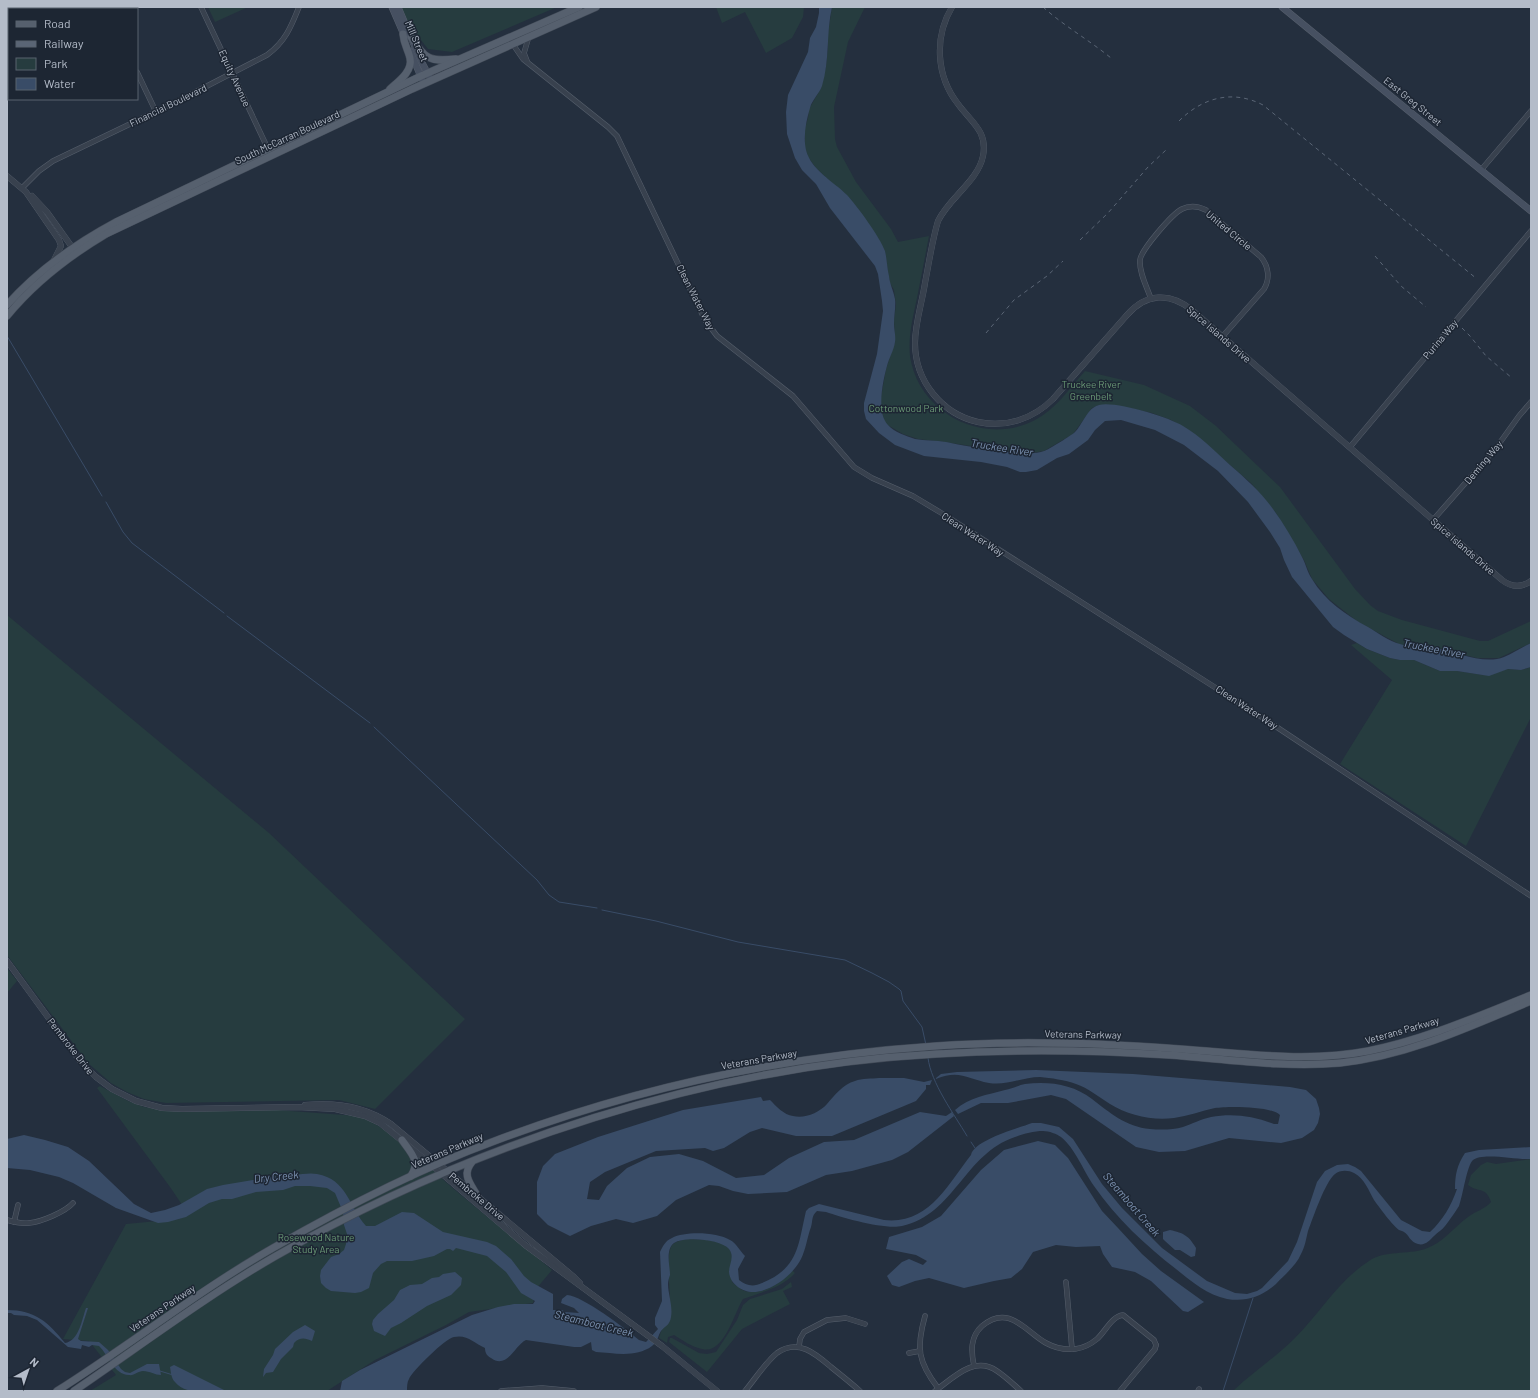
<svg xmlns="http://www.w3.org/2000/svg" width="1538" height="1398" font-family="Barlow,sans-serif">
	<style>
		.green { fill: #263c3f }
		.water { fill: #394c67 }
		.lines { fill: none; stroke-linecap: round; stroke-linejoin: round }
		.stream { stroke: #394c67; stroke-width: 1 }
		.minor-casing { stroke: #565f6c; stroke-width: 5.5 }
		.tertiary-casing { stroke: #565f6c; stroke-width: 6 }
		.secondary-casing { stroke: #565f6c; stroke-width: 7 }
		.primary-casing { stroke: #414a57; stroke-width: 8 }
		.minor { stroke: #38414e; stroke-width: 4.5 }
		.tertiary { stroke: #38414e; stroke-width: 5.5 }
		.secondary { stroke: #465061; stroke-width: 6 }
		.primary { stroke: #56606e; stroke-width: 7 }
		.rail { stroke: #5a6575; stroke-width: 1; stroke-dasharray: 4 4; stroke-linecap: butt }
		.labels { text-anchor: middle; dominant-baseline: central; stroke-width: 3; stroke-linejoin: round; paint-order: stroke }
		.street-label { font-size: 10px; fill: #b4bcc9; stroke: #1d2633 }
		.park-label { font-size: 10px; fill: #6b9a76; stroke: #1d2633 }
		.water-label { font-size: 11px; font-style: italic; fill: #7c92b1; stroke: #1d2633 }
	</style>
	<rect width="100%" height="100%" fill="#242f3e"/>
	<!-- green -->
	<g class="green">
		<polygon points="208,7 248,7 215,22"/>
		<polygon points="400,7 557,7 452,52 428,49 406,21"/>
		<polygon points="716,7 804,7 803,17 792,38 766,53 745,12 722,23"/>
		<path d="M832,7H865L848,42L834,107L835,139L837,147L856,182L891,229L898,242L929,236C925,257 921,278 917,298C913,317 908,336 910,356C918,413 984,447 1035,420C1056,409 1069,389 1085,371L1144,385L1190,406L1216,426L1280,487L1355,589L1370,605L1378,611L1402,620L1480,641H1488L1531,621V643L1499,658H1477L1432,647H1410L1399,644L1358,622L1329,599L1312,579L1304,560L1276,513L1251,483L1190,431L1171,420L1152,413L1133,409L1099,405L1092,408L1073,434L1044,451L1031,453L1005,451L944,442L918,439L903,434L886,424L884,420L881,407V397L886,369L895,342L894,320L896,305L894,290L890,283L888,272L885,251L879,240L854,204L816,168L808,157L805,148V128L808,118L809,109L821,88L826,66L828,46L827,40Z"/>
		<polygon points="7,615 269,833 465,1019 375,1109 339,1100 166,1103 144,1099 127,1092 111,1083 88,1063 7,955"/>
		<polygon points="1357,643 1367,649 1390,658 1400,660 1414,660 1440,671 1457,671 1484,675 1508,669 1521,670 1531,667 1531,717 1466,846 1340,764 1392,680 1351,645"/>
		<polygon points="7,968 17,981 7,993"/>
		<path d="M100,1086L128,1101L144,1107L172,1111L277,1110L358,1116C393,1129 426,1165 455,1190C487,1217 520,1243 552,1270L536,1289L533,1303L469,1312L446,1325L375,1360L327,1391H90L116,1375L89,1341L63,1339L126,1224L179,1219L189,1215L170,1187L97,1088Z"/>
		<path d="M1531,1159V1391H1233C1253,1372 1276,1357 1295,1338C1320,1313 1339,1280 1369,1261C1385,1250 1407,1255 1425,1249C1443,1243 1454,1227 1468,1217C1476,1211 1485,1209 1491,1202C1486,1186 1478,1193 1468,1185L1471,1175L1481,1165L1487,1162L1496,1164Z"/>
		<path d="M688,1239C701,1240 730,1238 732,1256C733,1264 732,1273 732,1282C738,1287 743,1292 751,1292C766,1293 784,1281 792,1270L795,1273C782,1288 761,1292 743,1299C734,1313 724,1355 702,1349C692,1347 682,1340 674,1335L668,1337L667,1343L659,1338C662,1327 670,1315 670,1305C671,1292 664,1253 673,1244C677,1241 683,1240 688,1239Z"/>
		<polygon points="791,1282 792,1287 783,1291 790,1304 742,1329 707,1372 669,1342 670,1338 672,1338 699,1353 707,1354 716,1352 737,1320 743,1305 750,1299 782,1289"/>
	</g>
	<!-- water -->
	<g class="water">
		<path d="M819,7H832C826,33 830,60 822,86C819,94 812,100 810,108C806,121 803,137 806,150C811,170 833,181 847,195C857,206 880,237 885,251C887,259 887,268 889,276C890,285 893,289 895,299C896,307 894,315 894,324C894,330 896,336 895,342C894,350 889,358 887,366C883,380 876,413 888,425C894,432 906,436 915,439C925,441 936,440 946,442C966,446 1027,458 1044,451C1048,450 1072,435 1075,432C1083,424 1087,408 1099,405C1116,401 1168,417 1183,426C1200,436 1215,451 1230,465C1246,479 1261,492 1273,509C1284,524 1294,541 1302,557C1306,564 1307,572 1312,579C1325,601 1346,615 1368,627C1378,633 1389,641 1400,644C1412,648 1425,646 1437,648C1456,652 1484,665 1504,657C1513,653 1522,647 1531,643V667L1521,670L1508,669L1489,676L1457,671H1440L1414,660H1400L1390,658L1367,649L1344,635L1333,627L1292,577L1284,560L1280,548L1270,532L1248,502L1218,471L1184,445L1155,430L1121,420L1105,421L1095,430L1088,440L1069,454L1057,458L1037,470L1026,472H1020L1007,467L981,462L924,456L895,445L879,433L866,419L864,411V403L877,354L883,311L882,301L878,274L875,266L830,208L816,184L802,170L795,158L787,134L786,112L788,95L808,52L810,38L816,27L819,13Z"/>
		<path d="M1036,1070L1133,1074L1290,1087L1306,1090L1316,1099L1319,1108L1320,1114L1318,1123L1314,1130L1302,1138L1281,1143L1229,1138L1185,1151L1159,1152L1136,1147L1066,1099L1051,1095L1008,1103H981L958,1114L955,1110C970,1097 987,1095 1005,1090C1012,1089 1019,1085 1025,1084C1048,1081 1073,1084 1092,1099C1109,1112 1126,1127 1150,1129C1160,1130 1173,1130 1183,1127C1192,1124 1201,1119 1211,1117C1233,1113 1253,1116 1274,1124H1278L1280,1115C1271,1106 1228,1106 1215,1108C1201,1111 1188,1116 1174,1118C1152,1121 1128,1115 1110,1104C1099,1097 1088,1088 1076,1084C1065,1080 1051,1078 1040,1077C1023,1077 1006,1086 989,1083C968,1079 959,1069 936,1079V1078L941,1074L957,1072Z"/>
		<path d="M879,1078H904L924,1082L932,1080L930,1085H926V1089L916,1101L832,1136H796L762,1128L750,1132L724,1148L713,1151L705,1148L656,1151L605,1172L590,1182L587,1199L599,1200L607,1186L627,1168L650,1157L679,1154L703,1161L736,1178L764,1175L789,1158L824,1142L854,1140L920,1112L946,1116L952,1112L954,1116L908,1152L892,1160L852,1171L826,1175L787,1192L748,1194L733,1191L719,1186L709,1185L676,1200L657,1216L633,1223L616,1219L591,1226L570,1236L548,1225L537,1214V1182L543,1166L555,1154L598,1137L683,1110L761,1097L763,1101L770,1100C776,1106 784,1115 793,1116C804,1119 819,1113 827,1104C834,1096 843,1084 855,1081C862,1078 872,1079 879,1078Z"/>
		<path d="M1032,1123H1041L1059,1127L1073,1139L1102,1184L1122,1208L1162,1248L1207,1281L1235,1293L1247,1294L1257,1291L1262,1288L1288,1261L1297,1242L1317,1182L1325,1171L1337,1165L1348,1164L1355,1167L1361,1171L1401,1220L1422,1231L1430,1232C1443,1220 1451,1206 1457,1189H1455C1455,1175 1457,1165 1465,1153L1479,1150L1531,1147V1159C1518,1160 1482,1152 1473,1160C1467,1165 1463,1195 1459,1206C1456,1211 1449,1221 1445,1226C1442,1230 1438,1232 1434,1236C1430,1240 1425,1246 1418,1244C1410,1242 1409,1235 1404,1232C1403,1231 1401,1231 1399,1230C1393,1226 1379,1207 1374,1200C1369,1191 1364,1178 1354,1173C1348,1170 1340,1170 1335,1174C1325,1182 1313,1218 1308,1231C1306,1239 1305,1247 1301,1254C1296,1266 1284,1275 1276,1284C1261,1297 1246,1302 1227,1299C1207,1295 1191,1281 1176,1269C1146,1246 1116,1218 1094,1186C1084,1172 1075,1148 1061,1137C1057,1134 1049,1131 1043,1131C1034,1131 1023,1134 1015,1137C964,1154 955,1214 902,1226C886,1230 843,1218 826,1212L817,1211C811,1216 813,1221 811,1227C807,1238 806,1249 801,1259C793,1275 771,1292 753,1292C742,1292 730,1284 729,1272C729,1264 735,1257 729,1249C721,1239 684,1236 674,1243C665,1250 670,1266 670,1275C669,1278 668,1281 668,1284C668,1294 673,1306 671,1317C670,1325 665,1326 661,1331C658,1335 658,1342 652,1346C636,1358 614,1353 596,1352L592,1350L591,1342L581,1347H574L526,1340C515,1345 507,1370 491,1358C487,1356 485,1353 485,1348C474,1343 467,1334 454,1337C446,1338 412,1371 409,1379C407,1382 407,1387 407,1391H340L342,1381L360,1370L472,1315L498,1307L514,1304H533L535,1301L521,1293L506,1272L487,1256L456,1248L453,1251L450,1249H447L434,1256L412,1261H387L381,1264L373,1273L369,1288L361,1292L355,1293L331,1291L326,1288L321,1283L320,1276L321,1270L331,1257L339,1254L344,1250L346,1244L347,1234L344,1225L343,1212L335,1193L327,1188L310,1186H295L283,1190L256,1192L232,1199H222L209,1203L186,1217L168,1222L158,1223L116,1208L73,1183L59,1177L30,1170L7,1168V1139L24,1135L45,1140L68,1147L89,1161L134,1204L151,1213L165,1210L179,1205L207,1189L223,1185L289,1174C298,1176 307,1172 317,1174C347,1179 349,1207 366,1226H375L402,1212L414,1213L443,1232L487,1242L496,1246L511,1259L524,1276L531,1282L553,1294V1310H562L565,1312L579,1313L574,1308L561,1303L562,1299L567,1295C583,1296 626,1329 639,1340L646,1342L658,1329L655,1325V1318L662,1301L660,1252C663,1246 665,1241 672,1238C685,1231 717,1232 730,1240C736,1243 740,1251 745,1256L738,1269L739,1280C746,1286 754,1287 762,1283C799,1268 798,1245 806,1211L809,1208L819,1204L884,1220C929,1225 948,1184 971,1155C974,1140 1019,1128 1032,1123Z"/>
		<polygon points="1038,1141 1055,1145 1068,1158 1102,1211 1118,1228 1142,1254 1161,1271 1204,1302 1188,1312 1183,1311 1151,1281 1135,1272 1112,1267 1103,1254 1100,1246 1076,1247 1056,1245 1033,1252 1022,1269 1011,1278 994,1281 964,1288 929,1278 915,1281 899,1287 892,1285 887,1276 902,1262 909,1259 923,1265 927,1261 916,1255 886,1249 889,1237 922,1227 941,1216 981,1170 1004,1150"/>
		<path d="M1170,1230C1184,1233 1189,1236 1196,1248L1195,1256L1191,1257L1180,1250H1175L1165,1241L1163,1239V1232Z"/>
		<polygon points="455,1272 462,1278 461,1285 451,1295 427,1306 401,1323 391,1328 385,1336 374,1331 372,1324 373,1320 378,1314 394,1300 400,1290 410,1285 422,1284 432,1278 439,1277 443,1274"/>
		<path d="M86,1308H88L78,1339L81,1341L99,1342L108,1350L121,1369L125,1372L130,1373L147,1364H159L161,1375C155,1375 150,1371 143,1371C138,1371 134,1376 129,1375C114,1375 108,1354 99,1346L92,1345L89,1347L82,1345L81,1349L68,1347L37,1320L27,1316L14,1315L11,1313H7V1310C35,1310 48,1322 65,1343C79,1341 82,1319 86,1308Z"/>
		<path d="M305,1325L315,1331L312,1341C305,1338 300,1337 294,1343L293,1347L281,1359L273,1372L266,1373L263,1377L264,1369L273,1355L275,1349L293,1332Z"/>
		<path d="M174,1365L226,1391C211,1391 186,1396 175,1382C171,1378 171,1372 170,1367Z"/>
	</g>
	<g class="lines">
		<!-- stream -->
		<g class="stream">
			<polyline points="7,336 102,496"/>
			<polyline points="106,502 123,532 132,543 224,613"/>
			<polyline points="227,616 370,723"/>
			<polyline points="374,727 537,880 549,895 559,902 597,908"/>
			<polyline points="602,910 656,921 738,942 845,960 872,973 889,982 899,989 901,991 903,1001 922,1027 926,1045"/>
			<path d="M928,1058C931,1083 954,1114 967,1136"/>
			<polyline points="971,1142 975,1148"/>
			<polyline points="160,1371 173,1375"/>
			<polyline points="1223,1391 1253,1298"/>
		</g>
		<defs>
			<g id="minor">
				<polyline points="72,7 73,9"/>
				<polyline points="201,7 268,149"/>
				<polyline points="512,43 523,59 608,127 617,136 705,320 717,336 793,396 854,467 872,478 913,496 943,514 1263,718 1531,896"/>
				<polyline points="527,61 524,53 529,36"/>
				<polyline points="137,72 156,112"/>
				<polyline points="1481,170 1531,111"/>
				<path d="M22,188L39,171L53,161L180,100L267,55C285,42 291,27 299,7"/>
				<path d="M1151,299C1147,287 1139,273 1140,260C1141,250 1172,214 1182,209C1190,205 1198,206 1206,210L1261,257C1269,267 1270,279 1264,289L1222,337"/>
				<polyline points="1350,447 1531,231"/>
				<polyline points="1433,520 1496,448 1519,416 1531,402"/>
				<path d="M7,1220C14,1222 21,1224 29,1223C41,1222 65,1212 73,1203"/>
				<polyline points="14,1222 18,1205"/>
				<polyline points="1066,1282 1072,1349"/>
				<path d="M925,1316C916,1348 918,1362 938,1388"/>
				<polyline points="799,1347 800,1339 804,1332 827,1320 846,1318 865,1324"/>
				<polyline points="909,1353 920,1351"/>
				<path d="M974,1366C971,1351 970,1337 982,1326C1009,1303 1026,1332 1046,1343C1055,1348 1065,1350 1075,1349C1083,1348 1091,1344 1097,1339C1105,1332 1112,1316 1123,1315L1154,1340L1156,1345"/>
				<polyline points="501,1391 542,1388 574,1391"/>
				<path d="M745,1391C755,1379 765,1363 777,1353C798,1338 816,1354 831,1367C841,1375 851,1383 860,1391"/>
				<path d="M935,1391C953,1378 974,1355 997,1371C1006,1377 1013,1384 1021,1391"/>
				<polyline points="1120,1391 1155,1349 1156,1345"/>
				<polyline points="1198,1391 1199,1389"/>
			</g>
			<g id="tertiary">
				<path d="M952,7C934,37 936,76 958,104C971,122 988,131 983,156C978,181 949,198 938,221C932,241 929,263 925,283C922,303 915,323 915,343C915,381 942,414 978,422C1006,428 1033,419 1053,399L1127,315C1146,293 1170,292 1192,310L1502,580C1511,587 1521,588 1531,581"/>
				<polyline points="48,9 51,7"/>
				<polyline points="7,35 9,33"/>
				<polyline points="7,176 26,192 59,240 61,246 54,260"/>
				<polyline points="32,196 47,212 72,247"/>
				<polyline points="7,961 80,1061 96,1077 112,1089 136,1101 162,1108 182,1109 297,1107 335,1109 365,1116 380,1123 428,1162 525,1245 662,1346 717,1391"/>
				<path d="M305,1105C336,1102 365,1106 391,1124L574,1277L580,1283"/>
			</g>
			<g id="secondary">
				<polyline points="392,7 405,37"/>
				<polyline points="398,7 421,61 431,80"/>
				<polyline points="1282,7 1531,211"/>
				<polyline points="410,51 422,79"/>
			</g>
			<g id="primary">
				<path d="M411,37C426,59 428,62 456,59"/>
				<path d="M390,89C399,81 413,71 410,58C408,49 404,45 403,34"/>
				<path d="M7,305C38,270 75,244 116,222L421,76L579,7"/>
				<path d="M7,316C35,282 69,256 106,234L412,89L596,7"/>
				<path d="M402,1140C411,1153 421,1161 411,1176"/>
				<path d="M472,1162C461,1175 471,1184 478,1197"/>
				<path d="M57,1391C130,1345 198,1291 273,1248C343,1208 416,1170 492,1142C634,1088 785,1056 936,1046C1017,1040 1099,1043 1180,1049C1241,1053 1306,1063 1368,1051C1424,1040 1478,1016 1531,995"/>
				<path d="M74,1391C140,1346 205,1297 274,1257C471,1144 710,1066 936,1054C1014,1049 1092,1050 1169,1055C1225,1059 1283,1068 1340,1063C1407,1056 1469,1027 1531,1001"/>
			</g>
		</defs>
		<!-- minor casing -->
		<use href="#minor" class="minor-casing"/>
		<!-- tertiary casing -->
		<use href="#tertiary" class="tertiary-casing"/>
		<!-- secondary casing -->
		<use href="#secondary" class="secondary-casing"/>
		<!-- primary casing -->
		<use href="#primary" class="primary-casing"/>
		<!-- minor -->
		<use href="#minor" class="minor"/>
		<!-- tertiary -->
		<use href="#tertiary" class="tertiary"/>
		<!-- secondary -->
		<use href="#secondary" class="secondary"/>
		<!-- primary -->
		<use href="#primary" class="primary"/>
		<!-- rail -->
		<g class="rail">
			<path d="M1043,7C1064,26 1089,40 1111,58"/>
			<polyline points="1529,7 1531,9"/>
			<path d="M1179,121C1202,98 1232,89 1263,105L1477,279"/>
			<polyline points="1080,240 1108,213 1148,167 1166,150"/>
			<polyline points="1375,256 1401,286 1426,307"/>
			<polyline points="1462,328 1470,336 1486,356 1512,378"/>
			<polyline points="986,333 1014,300 1047,276 1063,261"/>
		</g>
	</g>
	<g class="labels">
		<!-- street labels -->
		<g class="street-label">
			<text transform="translate(417 41) rotate(67)">Mill Street</text>
			<text transform="translate(235 78) rotate(65)">Equity Avenue</text>
			<text transform="translate(1413 101) rotate(39)">East Greg Street</text>
			<text transform="translate(168 105) rotate(-26)">Financial Boulevard</text>
			<text transform="translate(287 137) rotate(-25)">South McCarran Boulevard</text>
			<text transform="translate(1229 230) rotate(40)">United Circle</text>
			<text transform="translate(696 297) rotate(63)">Clean Water Way</text>
			<text transform="translate(1219 334) rotate(41)">Spice Islands Drive</text>
			<text transform="translate(1440 339) rotate(-50)">Purina Way</text>
			<text transform="translate(1483 462) rotate(-50)">Deming Way</text>
			<text transform="translate(973 534) rotate(33)">Clean Water Way</text>
			<text transform="translate(1463 546) rotate(41)">Spice Islands Drive</text>
			<text transform="translate(1247 707) rotate(33)">Clean Water Way</text>
			<text transform="translate(1402 1030) rotate(-16)">Veterans Parkway</text>
			<text transform="translate(1083 1034) rotate(1)">Veterans Parkway</text>
			<text transform="translate(71 1046) rotate(52)">Pembroke Drive</text>
			<text transform="translate(759 1059) rotate(-10)">Veterans Parkway</text>
			<text transform="translate(447 1150) rotate(-23)">Veterans Parkway</text>
			<text transform="translate(477 1196) rotate(40)">Pembroke Drive</text>
			<text transform="translate(162 1308) rotate(-34)">Veterans Parkway</text>
		</g>
		<!-- park labels -->
		<g class="park-label">
			<text x="1091" y="384">Truckee River<tspan x="1091" dy="12">Greenbelt</tspan></text>
			<text x="906" y="408">Cottonwood Park</text>
			<text x="316" y="1237">Rosewood Nature<tspan x="316" dy="12">Study Area</tspan></text>
		</g>
		<!-- water labels -->
		<g class="water-label">
			<text transform="translate(1002 447) rotate(9)">Truckee River</text>
			<text transform="translate(1434 648) rotate(11)">Truckee River</text>
			<text transform="translate(276 1176) rotate(-6)">Dry Creek</text>
			<text transform="translate(1132 1204) rotate(49)">Steamboat Creek</text>
			<text transform="translate(594 1323) rotate(14)">Steamboat Creek</text>
		</g>
	</g>
	<!-- border -->
	<rect width="1538" height="1398" fill="none" stroke="#b4bcc9" stroke-width="16"/>
	<!-- legend -->
	<rect x="8" y="8" width="130" height="92" fill="#1d2633" stroke="#59626f"/>
	<rect x="16" y="21" width="20" height="6" fill="#56606e" stroke="#59626f"/>
	<text x="44" y="28" font-size="12" fill="#b4bcc9">Road</text>
	<rect x="16" y="41" width="20" height="6" fill="#5a6575" stroke="#59626f"/>
	<text x="44" y="48" font-size="12" fill="#b4bcc9">Railway</text>
	<rect x="16" y="58" width="20" height="12" fill="#263c3f" stroke="#59626f"/>
	<text x="44" y="68" font-size="12" fill="#b4bcc9">Park</text>
	<rect x="16" y="78" width="20" height="12" fill="#394c67" stroke="#59626f"/>
	<text x="44" y="88" font-size="12" fill="#b4bcc9">Water</text>
	<!-- north arrow -->
	<g transform="translate(28 1370) rotate(40)" stroke="#1d2633" stroke-width="3" paint-order="stroke">
	<path d="M0-3L7 15L0 10L-7 15Z" fill="#b4bcc9"/>
	<text y="-6" font-size="11" font-weight="bold" text-anchor="middle" fill="#b4bcc9">N</text>
	</g>
</svg>
